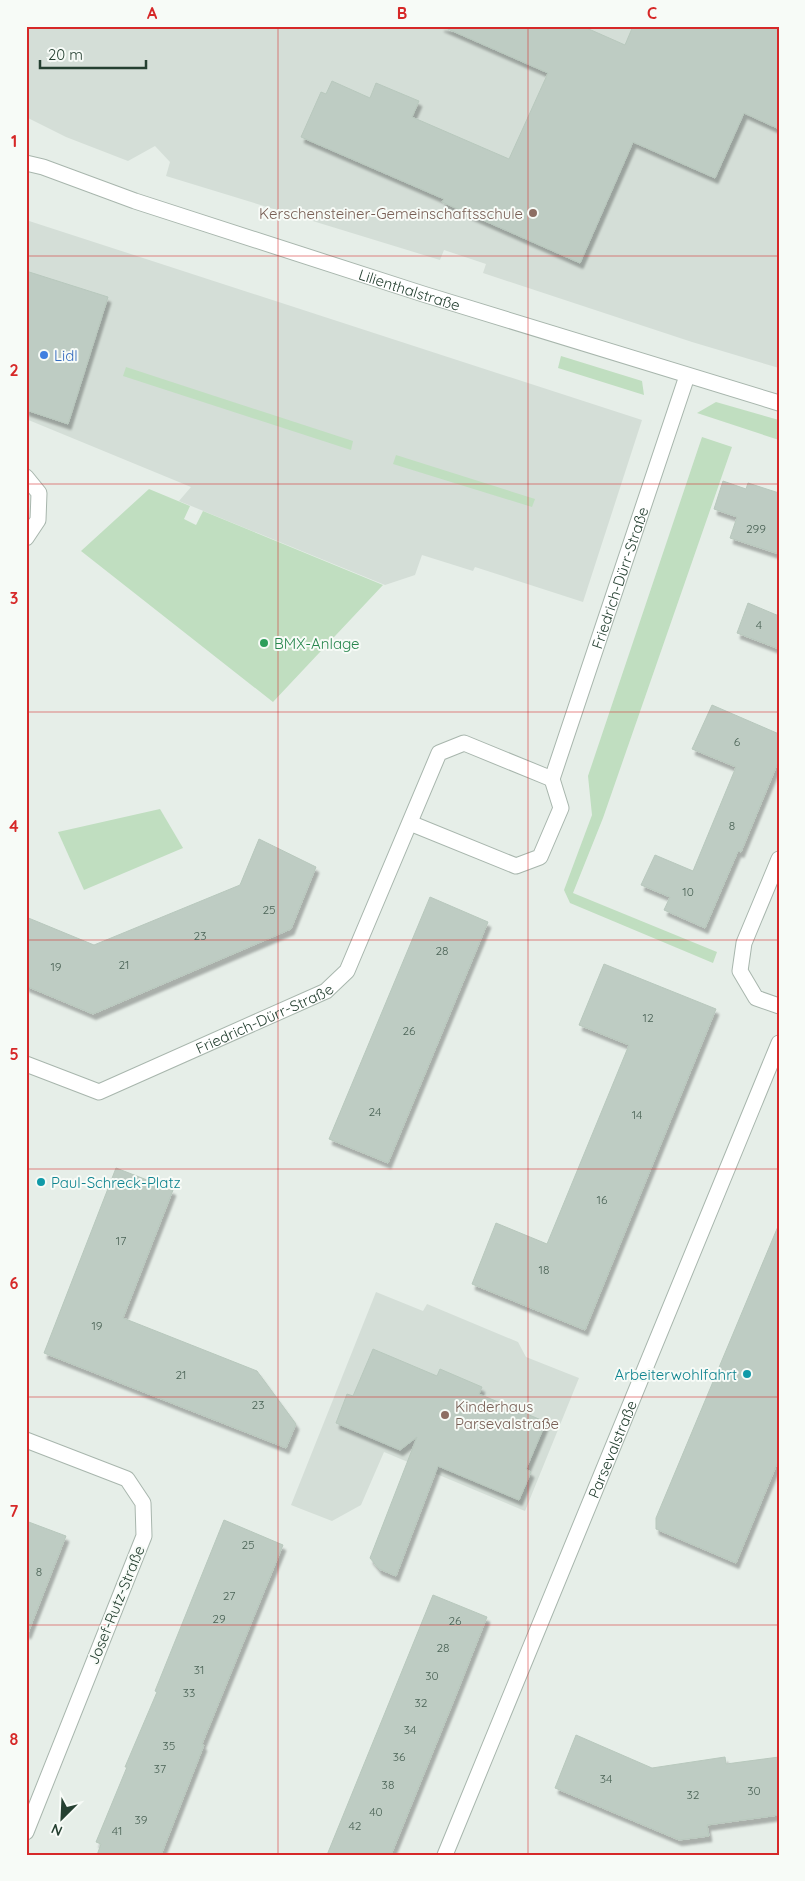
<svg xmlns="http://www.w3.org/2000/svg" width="805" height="1881" font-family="Quicksand,sans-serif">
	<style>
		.built { fill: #d4ded7 }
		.green { fill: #c0dec0 }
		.building { fill: #beccc3; stroke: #b8c8bd; filter: url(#shadow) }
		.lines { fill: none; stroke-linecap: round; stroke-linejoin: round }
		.minor-casing { stroke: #a8b6ad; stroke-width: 17 }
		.minor { stroke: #fff; stroke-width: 15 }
		.grid { fill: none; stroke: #d62828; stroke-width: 1; stroke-opacity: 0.55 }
		.education-dot { fill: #8d6e63; stroke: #f7fbf7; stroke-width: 2 }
		.shop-dot { fill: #3f7fe0; stroke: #f7fbf7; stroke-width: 2 }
		.leisure-dot { fill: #2e9e5b; stroke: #f7fbf7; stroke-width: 2 }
		.culture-dot { fill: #0f9aa8; stroke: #f7fbf7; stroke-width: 2 }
		.labels { text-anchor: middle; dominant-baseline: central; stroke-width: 4; stroke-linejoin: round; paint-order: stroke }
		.number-label { font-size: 12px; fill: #4b6356 }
		.education-label { font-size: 15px; fill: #785e54; stroke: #f7fbf7; text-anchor: end }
		.street-label { font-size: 15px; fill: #254031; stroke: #f7fbf7 }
		.shop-label { font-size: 15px; fill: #366cbe; stroke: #f7fbf7; text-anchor: start }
		.leisure-label { font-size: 15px; fill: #27864d; stroke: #f7fbf7; text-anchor: start }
		.culture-label { font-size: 15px; fill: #0d838f; stroke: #f7fbf7; text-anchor: start }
		.neatline { fill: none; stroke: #d62828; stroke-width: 2 }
		.grid-label { font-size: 16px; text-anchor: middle; font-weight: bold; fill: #d62828 }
	</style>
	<defs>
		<filter id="shadow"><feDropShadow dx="3" dy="5.5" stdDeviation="1" flood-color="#0004"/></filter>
	</defs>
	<rect width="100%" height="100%" fill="#e6eee8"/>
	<!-- built -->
	<g class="built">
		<polygon points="26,26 779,26 779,368 692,342 483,273 486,264 444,250 440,260 166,176 170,162 155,146 128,161 66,137 26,117"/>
		<polygon points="26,220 642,420 583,602 475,567 473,571 422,555 415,575 385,585 179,501 191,487 26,419"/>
		<polygon points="376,1292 423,1311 427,1304 518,1342 526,1357 579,1378 525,1511 384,1452 361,1505 332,1521 291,1505"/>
	</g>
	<!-- green -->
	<g class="green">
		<polygon points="561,356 642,381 644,395 558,368"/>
		<polygon points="126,367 353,441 351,450 123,376"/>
		<polygon points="716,402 779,420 779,440 697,413"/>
		<polygon points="702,437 732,447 603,818 573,893 717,952 713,963 570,903 564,890 592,815 588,776"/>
		<polygon points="396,455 535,499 532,507 393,464"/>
		<polygon points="149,489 190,506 184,519 196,525 203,511 383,585 273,702 81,551"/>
		<polygon points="160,809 183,848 84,890 58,832"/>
	</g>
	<!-- building -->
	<g class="building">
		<polygon points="441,26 582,26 625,45 633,26 779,26 779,129 744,113 715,178 633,142 580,263 442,202 444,199 301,137 321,92 326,94 332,81 370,98 376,83 419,101 412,117 509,159 548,73"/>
		<polygon points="26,271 108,297 68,424 26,410"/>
		<polygon points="723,481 746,489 748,483 779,493 779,554 730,538 737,517 714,509"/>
		<polygon points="748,603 779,616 779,649 737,633"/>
		<polygon points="712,705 779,734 779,760 741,852 738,851 705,928 664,910 670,897 641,885 655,855 693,871 736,767 692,749"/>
		<polygon points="259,839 316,867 291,929 93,1014 26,986 26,917 94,945 240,885"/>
		<polygon points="430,897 488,922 388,1163 329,1139"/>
		<polygon points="604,964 716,1009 585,1330 472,1284 496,1223 547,1244 629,1045 579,1025"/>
		<polygon points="116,1168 173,1190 123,1318 257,1371 296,1424 286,1448 44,1353"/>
		<polygon points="779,1224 779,1459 736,1563 656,1529 656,1518"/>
		<polygon points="373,1349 437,1376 440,1369 482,1387 479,1394 546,1422 526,1469 531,1472 519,1500 438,1466 396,1576 379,1569 370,1558 417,1437 400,1450 336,1423 347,1394 353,1396"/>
		<polygon points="224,1520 283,1545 202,1744 204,1745 161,1855 97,1855 101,1844 96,1842 127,1767 125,1767 157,1692 155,1691"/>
		<polygon points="26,1521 66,1536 28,1633 26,1633"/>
		<polygon points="433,1595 487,1617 454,1700 391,1855 327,1855"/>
		<polygon points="576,1735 652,1768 725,1757 726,1764 779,1757 779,1815 707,1825 709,1836 679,1840 555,1788"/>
	</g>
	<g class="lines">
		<defs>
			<g id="minor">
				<path id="s1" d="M26,163L43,167L135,201L423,294L779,403"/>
				<polyline points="26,477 39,493 38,520 26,538"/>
				<path id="s2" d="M410,823L516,866L540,857L561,808L552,779L687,376"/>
				<polyline points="779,859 744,943 740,971 756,998 779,1006"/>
				<path id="s3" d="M26,1064L99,1092L326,991L347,971L439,753L464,743L552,779"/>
				<polyline points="26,1440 127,1479 143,1503 144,1536 26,1832"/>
				<path id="s4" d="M445,1855L779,1043"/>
			</g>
		</defs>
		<!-- minor casing -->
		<use href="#minor" class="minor-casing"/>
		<!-- minor -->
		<use href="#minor" class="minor"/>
	</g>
	<!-- grid -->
	<path class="grid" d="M278,26V1855M528,26V1855M26,256H779M26,484H779M26,712H779M26,940H779M26,1169H779M26,1397H779M26,1625H779"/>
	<!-- markers -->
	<g class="education-dot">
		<circle cx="533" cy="213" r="5"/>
		<circle cx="445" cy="1415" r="5"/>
	</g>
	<circle class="shop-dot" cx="44" cy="355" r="5"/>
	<circle class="leisure-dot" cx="264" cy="643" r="5"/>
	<g class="culture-dot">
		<circle cx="41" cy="1182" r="5"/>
		<circle cx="747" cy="1374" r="5"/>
	</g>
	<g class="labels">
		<!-- number labels -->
		<g class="number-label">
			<text x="756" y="528">299</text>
			<text x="759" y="624">4</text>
			<text x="737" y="741">6</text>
			<text x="732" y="825">8</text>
			<text x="688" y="891">10</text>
			<text x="269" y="909">25</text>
			<text x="200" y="935">23</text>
			<text x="442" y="950">28</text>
			<text x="124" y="964">21</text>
			<text x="56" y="966">19</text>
			<text x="648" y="1017">12</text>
			<text x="409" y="1030">26</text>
			<text x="375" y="1111">24</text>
			<text x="637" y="1114">14</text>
			<text x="602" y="1199">16</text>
			<text x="121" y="1240">17</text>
			<text x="544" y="1269">18</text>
			<text x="97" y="1325">19</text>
			<text x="181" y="1374">21</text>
			<text x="258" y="1404">23</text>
			<text x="248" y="1544">25</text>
			<text x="39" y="1571">8</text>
			<text x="229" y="1595">27</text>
			<text x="219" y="1618">29</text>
			<text x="455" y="1620">26</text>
			<text x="443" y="1647">28</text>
			<text x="199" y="1669">31</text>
			<text x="432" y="1675">30</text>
			<text x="189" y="1692">33</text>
			<text x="421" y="1702">32</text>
			<text x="410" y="1729">34</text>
			<text x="169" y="1745">35</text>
			<text x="399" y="1756">36</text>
			<text x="160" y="1768">37</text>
			<text x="606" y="1778">34</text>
			<text x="388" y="1784">38</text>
			<text x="754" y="1790">30</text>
			<text x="693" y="1794">32</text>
			<text x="376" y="1811">40</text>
			<text x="141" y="1819">39</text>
			<text x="355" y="1825">42</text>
			<text x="117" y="1830">41</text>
		</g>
		<!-- education labels -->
		<g class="education-label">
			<text x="523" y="213">Kerschensteiner-Gemeinschaftsschule</text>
			<text x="455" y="1406" text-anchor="start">Kinderhaus<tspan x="455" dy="17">Parsevalstraße</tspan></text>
		</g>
		<!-- street labels -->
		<g class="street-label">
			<text stroke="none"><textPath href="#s1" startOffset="404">Lilienthalstraße</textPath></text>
			<text stroke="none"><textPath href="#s2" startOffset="436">Friedrich-Dürr-Straße</textPath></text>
			<text stroke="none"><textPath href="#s3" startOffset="259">Friedrich-Dürr-Straße</textPath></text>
			<text stroke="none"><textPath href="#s4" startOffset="439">Parsevalstraße</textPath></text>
			<text transform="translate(116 1605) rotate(-68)">Josef-Rutz-Straße</text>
		</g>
		<!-- shop labels -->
		<g class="shop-label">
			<text x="54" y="355">Lidl</text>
		</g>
		<!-- leisure labels -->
		<g class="leisure-label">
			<text x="274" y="643">BMX-Anlage</text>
		</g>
		<!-- culture labels -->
		<g class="culture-label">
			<text x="51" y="1182">Paul-Schreck-Platz</text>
			<text x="737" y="1374" text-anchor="end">Arbeiterwohlfahrt</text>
		</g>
	</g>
	<!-- border -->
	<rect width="805" height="1881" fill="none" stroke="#f7fbf7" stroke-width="55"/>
	<!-- north arrow -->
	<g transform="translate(62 1818) rotate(204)" stroke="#f7fbf7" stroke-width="4" paint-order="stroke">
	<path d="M0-4L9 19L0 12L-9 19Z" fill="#254031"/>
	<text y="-8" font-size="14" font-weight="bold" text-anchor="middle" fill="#254031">N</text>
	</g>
	<!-- scale -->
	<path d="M40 60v8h106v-8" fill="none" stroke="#254031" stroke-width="2.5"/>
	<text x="48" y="60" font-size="15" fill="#254031" stroke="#f7fbf7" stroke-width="4" paint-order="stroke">20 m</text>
	<rect x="28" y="28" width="750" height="1826" class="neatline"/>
	<g class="grid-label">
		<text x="152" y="19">A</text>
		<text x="402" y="19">B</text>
		<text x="652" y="19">C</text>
		<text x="14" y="147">1</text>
		<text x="14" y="376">2</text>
		<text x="14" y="604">3</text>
		<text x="14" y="832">4</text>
		<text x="14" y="1060">5</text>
		<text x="14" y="1289">6</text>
		<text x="14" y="1517">7</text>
		<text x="14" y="1745">8</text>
	</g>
</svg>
